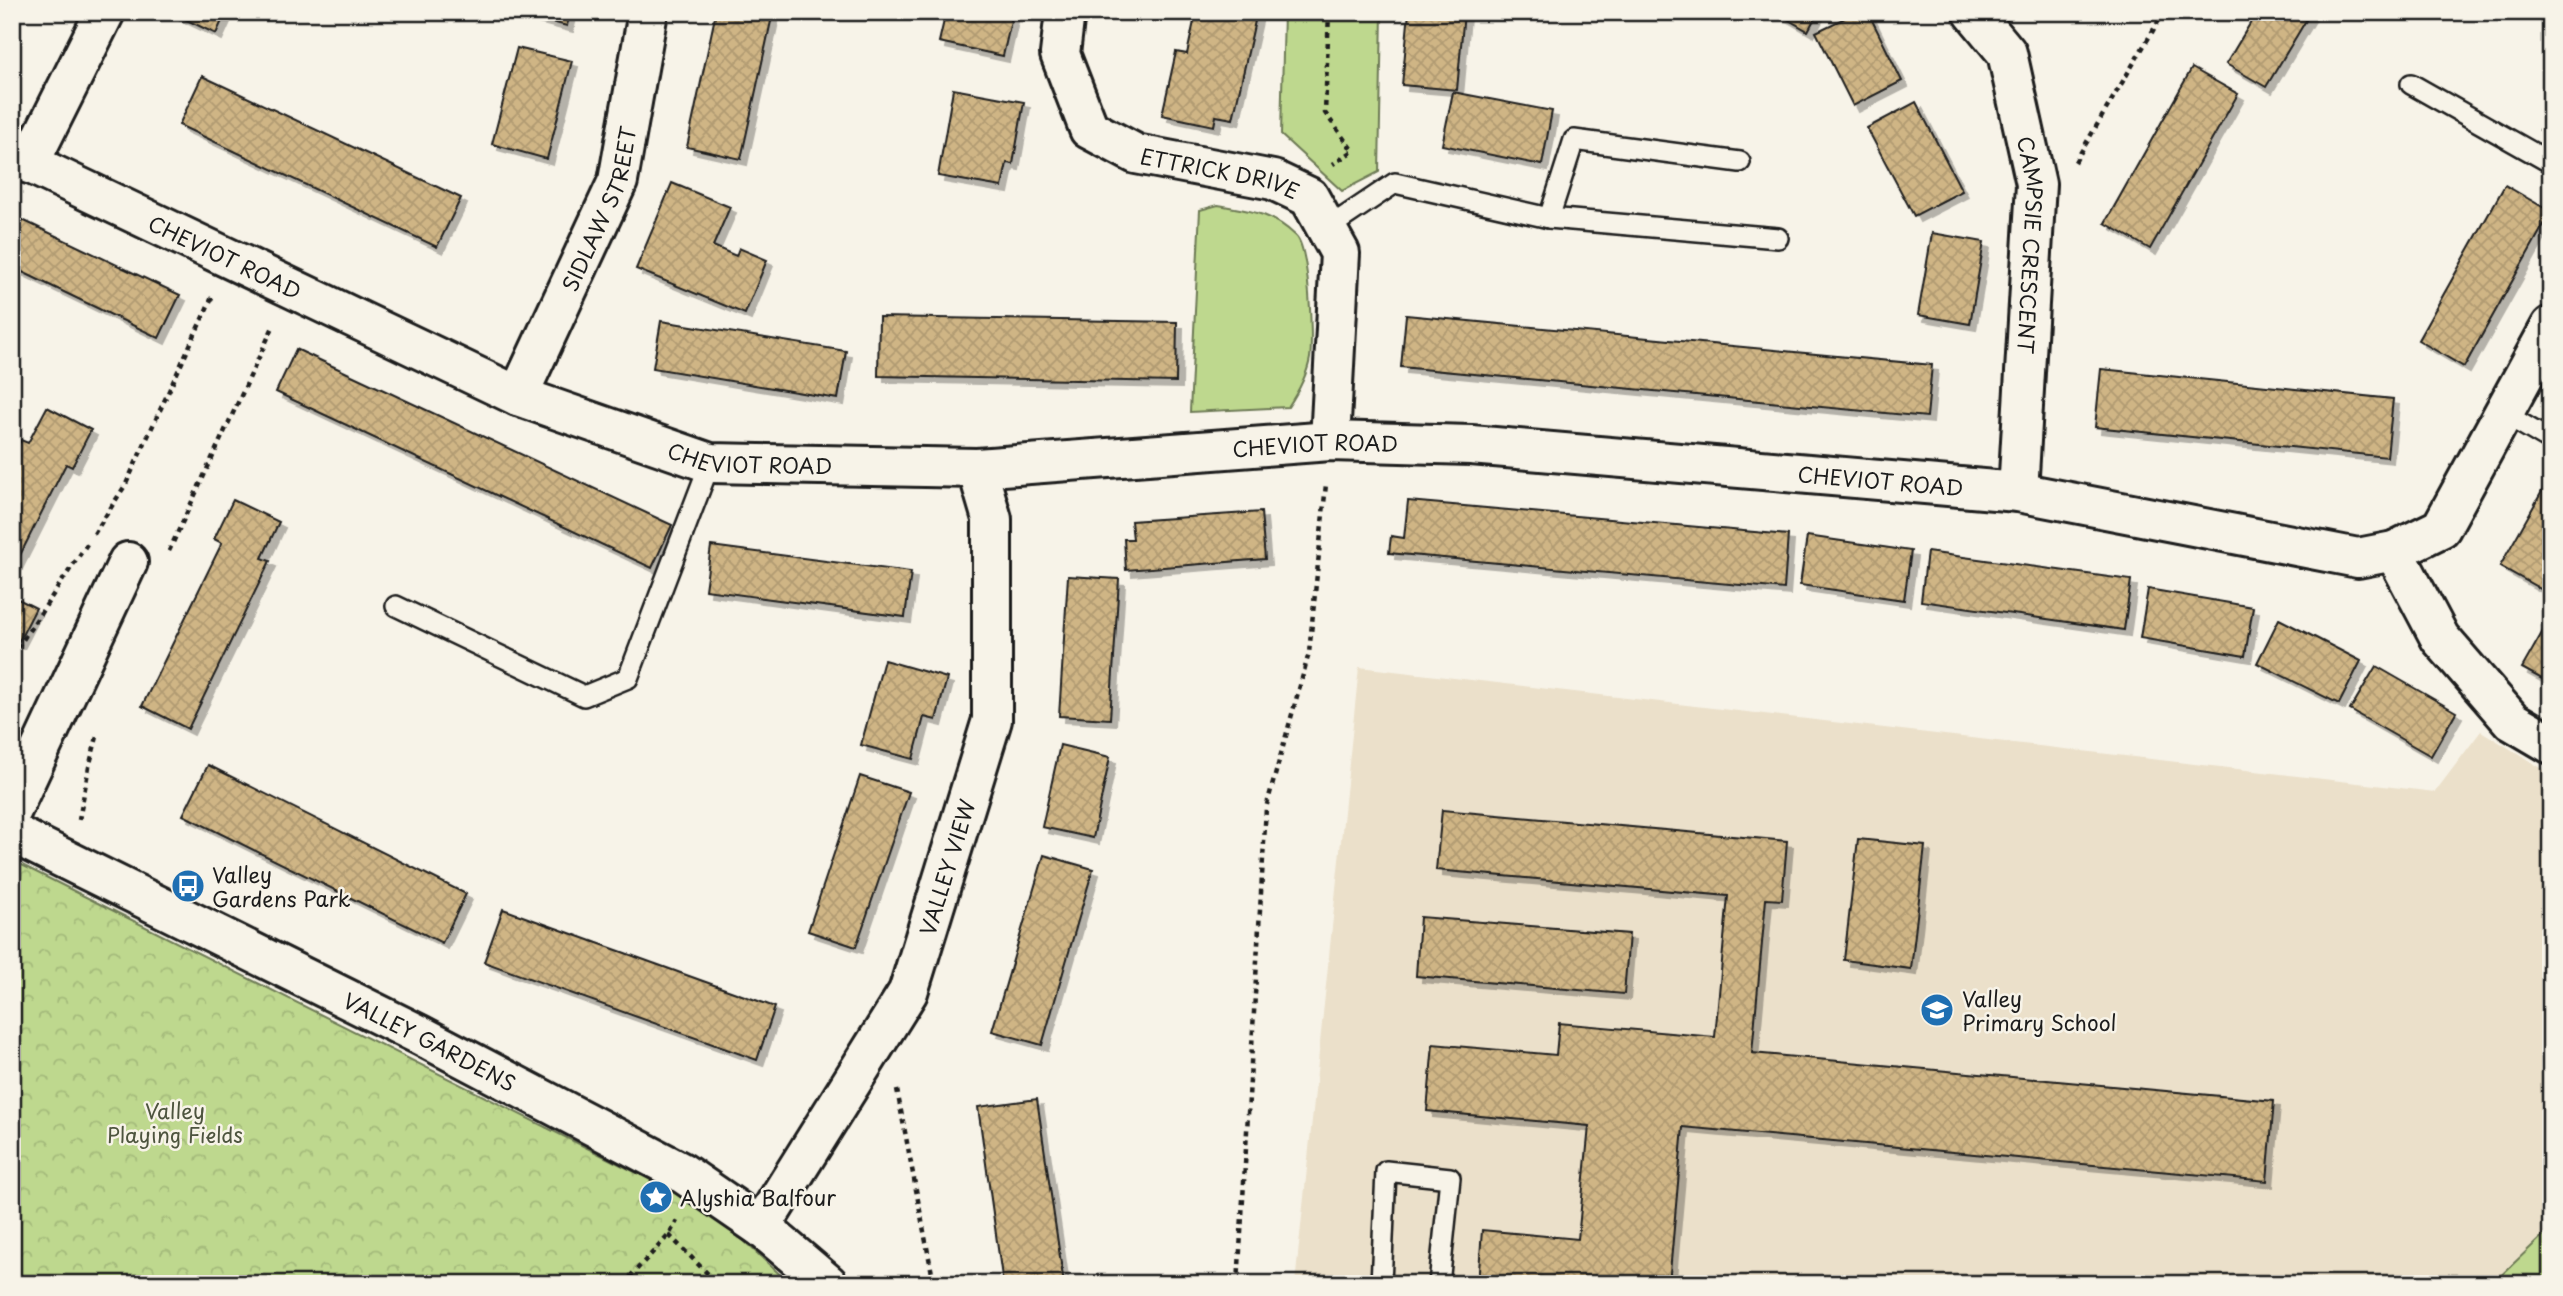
<svg xmlns="http://www.w3.org/2000/svg" width="2563" height="1296" font-family="'Playpen Sans',sans-serif">
	<style>
		.built { fill: #ebe0ca }
		.green { fill: #bed88e; stroke: #6d7a55; stroke-width: 2 }
		.park { fill: url(#park-crowns); stroke: #6d7a55; stroke-width: 2 }
		.building { fill: url(#building-cross-hatch); stroke: #1c1c1c; stroke-width: 2; filter: url(#shadow) }
		.lines { fill: none; stroke-linecap: round; stroke-linejoin: round }
		.lane-casing { stroke: #1c1c1c; stroke-width: 24 }
		.street-casing { stroke: #1c1c1c; stroke-width: 44 }
		.secondary-casing { stroke: #1c1c1c; stroke-width: 44 }
		.path { stroke: #1c1c1c; stroke-width: 4.5; stroke-dasharray: 5 5; stroke-linecap: butt }
		.lane { stroke: #f7f3e8; stroke-width: 19 }
		.street { stroke: #f7f3e8; stroke-width: 38 }
		.secondary { stroke: #f7f3e8; stroke-width: 38 }
		.labels { text-anchor: middle; dominant-baseline: central; stroke-width: 5; stroke-linejoin: round; paint-order: stroke }
		.street-label { font-size: 21px; fill: #1c1c1c; stroke: #f7f3e8 }
		.poi-label { font-size: 21px; fill: #1c1c1c; stroke: #f7f3e8; text-anchor: start }
		.park-label { font-size: 21px; fill: #4d543e; stroke: #f7f3e8 }
	</style>
	<defs>
		<pattern id="park-crowns" width="20" height="18" patternUnits="userSpaceOnUse" patternTransform="scale(1.75)"><rect width="20" height="18" fill="#bed88e"/><path d="M2 6a3 3 0 1 1 6 0M12 15a3 3 0 1 1 6 0" fill="none" stroke="#a3b97a"/></pattern>
		<pattern id="building-cross-hatch" width="8" height="8" patternUnits="userSpaceOnUse" patternTransform="scale(1.75)"><rect width="8" height="8" fill="#cfb585"/><path d="M0 0l8 8M0 8l8-8" fill="none" stroke="#b19b72"/></pattern>
		<filter id="shadow"><feDropShadow dx="6" dy="6" stdDeviation="0" flood-color="#0004"/></filter>
	</defs>
	<rect width="100%" height="100%" fill="#f7f3e8"/>
	<filter id="ink" filterUnits="userSpaceOnUse"><feTurbulence type="fractalNoise" baseFrequency=".0143" numOctaves="2"/><feDisplacementMap in="SourceGraphic" scale="14" xChannelSelector="R" yChannelSelector="G"/><feConvolveMatrix kernelMatrix="1 2 1 2 8 2 1 2 1" color-interpolation-filters="sRGB"/></filter>
	<g filter="url(#ink)">
		<!-- built -->
		<polygon class="built" points="1359,667 2435,792 2481,731 2551,774 2551,1228 2492,1284 1295,1284"/>
		<!-- green -->
		<g class="green">
			<polygon points="1284,12 1382,12 1379,172 1342,191 1281,135"/>
			<path d="M1218,205C1250,211 1271,212 1296,236C1309,248 1313,338 1310,358C1307,376 1298,392 1288,407L1190,412L1200,210Z"/>
			<polygon points="2551,1228 2551,1284 2492,1284"/>
		</g>
		<!-- park -->
		<polygon class="park" points="12,860 711,1210 790,1284 12,1284"/>
		<!-- building -->
		<g class="building">
			<polygon points="175,12 226,12 216,34 174,14"/>
			<polygon points="513,12 570,12 567,26"/>
			<polygon points="716,12 773,12 741,159 687,147"/>
			<polygon points="946,12 1013,12 1003,56 939,42"/>
			<polygon points="1196,12 1257,12 1233,119 1216,116 1214,126 1162,115 1176,52 1187,54"/>
			<polygon points="1409,12 1464,12 1457,90 1402,85"/>
			<polygon points="1775,12 1818,12 1808,31"/>
			<polygon points="1857,12 1868,12 1902,81 1853,106 1816,32"/>
			<polygon points="2257,12 2311,12 2266,87 2226,64"/>
			<polygon points="517,48 572,61 547,159 492,144"/>
			<polygon points="2192,68 2238,94 2150,249 2105,223"/>
			<polygon points="202,76 461,198 437,247 179,125"/>
			<polygon points="953,89 1024,102 1013,164 1007,163 1002,187 938,176"/>
			<polygon points="1453,92 1552,111 1542,165 1442,145"/>
			<polygon points="1916,102 1962,191 1914,216 1867,128"/>
			<polygon points="2551,112 2551,136 2540,130"/>
			<polygon points="672,183 730,207 713,246 736,256 739,248 767,260 745,314 636,269"/>
			<polygon points="2505,185 2551,212 2464,367 2418,340"/>
			<polygon points="12,215 180,295 159,338 12,267"/>
			<polygon points="1932,233 1984,242 1970,324 1918,315"/>
			<polygon points="1406,315 1932,365 1927,417 1401,367"/>
			<polygon points="879,317 1177,322 1176,382 878,376"/>
			<polygon points="661,321 846,351 838,399 653,368"/>
			<polygon points="296,349 672,525 652,568 276,392"/>
			<polygon points="2101,369 2393,399 2387,457 2095,427"/>
			<polygon points="47,407 91,430 72,467 66,464 12,571 12,457 21,440 28,443"/>
			<polygon points="2549,479 2551,584 2546,592 2500,566"/>
			<polygon points="233,500 279,522 262,558 270,561 188,729 142,706 222,543 214,539"/>
			<polygon points="1408,501 1788,535 1784,589 1389,553 1391,536 1404,538"/>
			<polygon points="1261,512 1265,559 1126,570 1124,539 1133,539 1131,521"/>
			<polygon points="1807,536 1911,551 1904,600 1800,585"/>
			<polygon points="711,546 911,572 905,617 705,590"/>
			<polygon points="1927,552 2131,580 2124,630 1921,601"/>
			<polygon points="1068,576 1119,579 1110,719 1059,716"/>
			<polygon points="2148,589 2253,607 2245,656 2140,638"/>
			<polygon points="12,596 36,608 18,643 12,641"/>
			<polygon points="2551,617 2551,684 2522,668"/>
			<polygon points="2279,619 2361,661 2339,704 2257,663"/>
			<polygon points="884,660 947,678 936,720 924,717 913,759 861,745"/>
			<polygon points="2376,666 2456,712 2431,756 2350,710"/>
			<polygon points="1060,745 1110,757 1093,838 1042,827"/>
			<polygon points="208,765 466,894 442,943 183,815"/>
			<polygon points="860,776 909,792 856,947 808,931"/>
			<polygon points="1442,810 1787,841 1782,900 1766,899 1752,1053 2274,1101 2267,1181 1683,1127 1669,1284 1478,1284 1482,1230 1578,1239 1589,1126 1427,1111 1433,1044 1556,1055 1559,1023 1715,1037 1728,896 1436,870"/>
			<polygon points="1858,839 1925,846 1911,969 1844,960"/>
			<polygon points="1044,855 1093,869 1042,1045 992,1031"/>
			<polygon points="503,909 775,1007 757,1060 484,962"/>
			<polygon points="1420,917 1629,934 1624,994 1416,976"/>
			<polygon points="1037,1099 1064,1284 1003,1284 978,1107"/>
		</g>
		<g class="lines">
			<defs>
				<g id="lane">
					<polyline points="2411,84 2551,163"/>
					<polyline points="1549,218 1778,238"/>
					<polyline points="1328,228 1395,183 1549,218 1574,140 1740,162"/>
					<polyline points="2505,414 2551,441"/>
					<polyline points="396,606 584,696 628,678 710,463"/>
					<polyline points="1381,1284 1386,1171 1450,1178 1439,1284"/>
				</g>
				<g id="street">
					<path id="s1" d="M1065,12L1060,54L1089,129L1136,154L1273,180L1309,197L1340,253L1330,441"/>
					<path id="s2" d="M1973,12L2007,53L2036,184L2018,492"/>
					<path id="s3" d="M12,155L518,396L710,463L977,468L1330,441L1471,445L2018,492L2358,558L2394,551L2441,528L2551,326"/>
					<polyline points="29,164 105,12"/>
					<path id="s4" d="M518,396L618,181L648,12"/>
					<polyline points="2394,551 2440,638 2512,721 2551,744"/>
					<polyline points="12,810 128,562"/>
					<path id="s5" d="M761,1227L908,992L992,720V519L977,468"/>
				</g>
				<g id="secondary">
					<path id="s6" d="M12,833L420,1035L681,1172L761,1227L828,1284"/>
				</g>
			</defs>
			<!-- lane casing -->
			<use href="#lane" class="lane-casing"/>
			<!-- street casing -->
			<use href="#street" class="street-casing"/>
			<!-- secondary casing -->
			<use href="#secondary" class="secondary-casing"/>
			<!-- path -->
			<g class="path">
				<polyline points="1329,12 1325,113 1353,151 1333,164"/>
				<polyline points="2075,162 2164,12"/>
				<polyline points="94,534 126,484 213,295"/>
				<polyline points="169,551 273,327"/>
				<polyline points="12,656 87,544"/>
				<polyline points="79,820 89,767 98,733"/>
				<polyline points="897,1090 934,1284"/>
				<polyline points="669,1235 718,1284"/>
				<polyline points="623,1284 669,1235 677,1221"/>
				<polyline points="1238,1284 1266,808 1309,653 1326,484"/>
			</g>
			<!-- lane -->
			<use href="#lane" class="lane"/>
			<!-- street -->
			<use href="#street" class="street"/>
			<!-- secondary -->
			<use href="#secondary" class="secondary"/>
		</g>
	</g>
	<!-- icons -->
	<defs>
		<symbol id="bus-disc" viewBox="-11 -11 22 22"><circle r="9.5" fill="#1f6fb2" stroke="#f7f3e8"/><path d="M-5-6H5V4H4V6H2V4H-2V6H-4V4H-5ZM-3.5-4V0h7V-4ZM-3.5 1.2v1.5H-2V1.2ZM2 1.2v1.5H3.5V1.2Z" fill="#fff"/></symbol>
		<symbol id="school-disc" viewBox="-11 -11 22 22"><circle r="9.5" fill="#1f6fb2" stroke="#f7f3e8"/><path d="M0-5L7-2L0 1L-7-2ZM-4 1L0 2.5L4 1V4Q0 6-4 4Z" fill="#fff"/></symbol>
		<symbol id="sight-disc" viewBox="-11 -11 22 22"><circle r="9.5" fill="#1f6fb2" stroke="#f7f3e8"/><path d="M0-6L1.8-2.2L6-1.7L2.9 1.2L3.7 5.4L0 3.3L-3.7 5.4L-2.9 1.2L-6-1.7L-1.8-2.2Z" fill="#fff"/></symbol>
	</defs>
	<g fill-rule="evenodd">
		<use href="#bus-disc" x="169" y="867" width="38" height="38"/>
		<use href="#school-disc" x="1918" y="991" width="38" height="38"/>
		<use href="#sight-disc" x="637" y="1178" width="38" height="38"/>
	</g>
	<g class="labels">
		<!-- street labels -->
		<g class="street-label">
			<text stroke="none"><textPath href="#s1" startOffset="262">ETTRICK DRIVE</textPath></text>
			<text stroke="none"><textPath href="#s4" startOffset="205">SIDLAW STREET</textPath></text>
			<text stroke="none"><textPath href="#s2" startOffset="248">CAMPSIE CRESCENT</textPath></text>
			<text stroke="none"><textPath href="#s3" startOffset="236">CHEVIOT ROAD</textPath></text>
			<text stroke="none"><textPath href="#s3" startOffset="1370">CHEVIOT ROAD</textPath></text>
			<text stroke="none"><textPath href="#s3" startOffset="803">CHEVIOT ROAD</textPath></text>
			<text stroke="none"><textPath href="#s3" startOffset="1937">CHEVIOT ROAD</textPath></text>
			<text stroke="none"><textPath href="#s5" startOffset="408">VALLEY VIEW</textPath></text>
			<text stroke="none"><textPath href="#s6" startOffset="467">VALLEY GARDENS</textPath></text>
		</g>
		<!-- poi labels -->
		<g class="poi-label">
			<text x="212" y="874">Valley<tspan x="212" dy="24">Gardens Park</tspan></text>
			<text x="1962" y="998">Valley<tspan x="1962" dy="24">Primary School</tspan></text>
			<text x="680" y="1197">Alyshia Balfour</text>
		</g>
		<!-- park labels -->
		<g class="park-label">
			<text x="175" y="1110">Valley<tspan x="175" dy="24">Playing Fields</tspan></text>
		</g>
	</g>
	<!-- margin -->
	<rect width="2563" height="1296" fill="none" stroke="#f7f3e8" stroke-width="42"/>
	<rect x="21" y="21" width="2521" height="1254" fill="none" stroke="#1c1c1c" stroke-width="2.5" filter="url(#ink)"/>
</svg>
